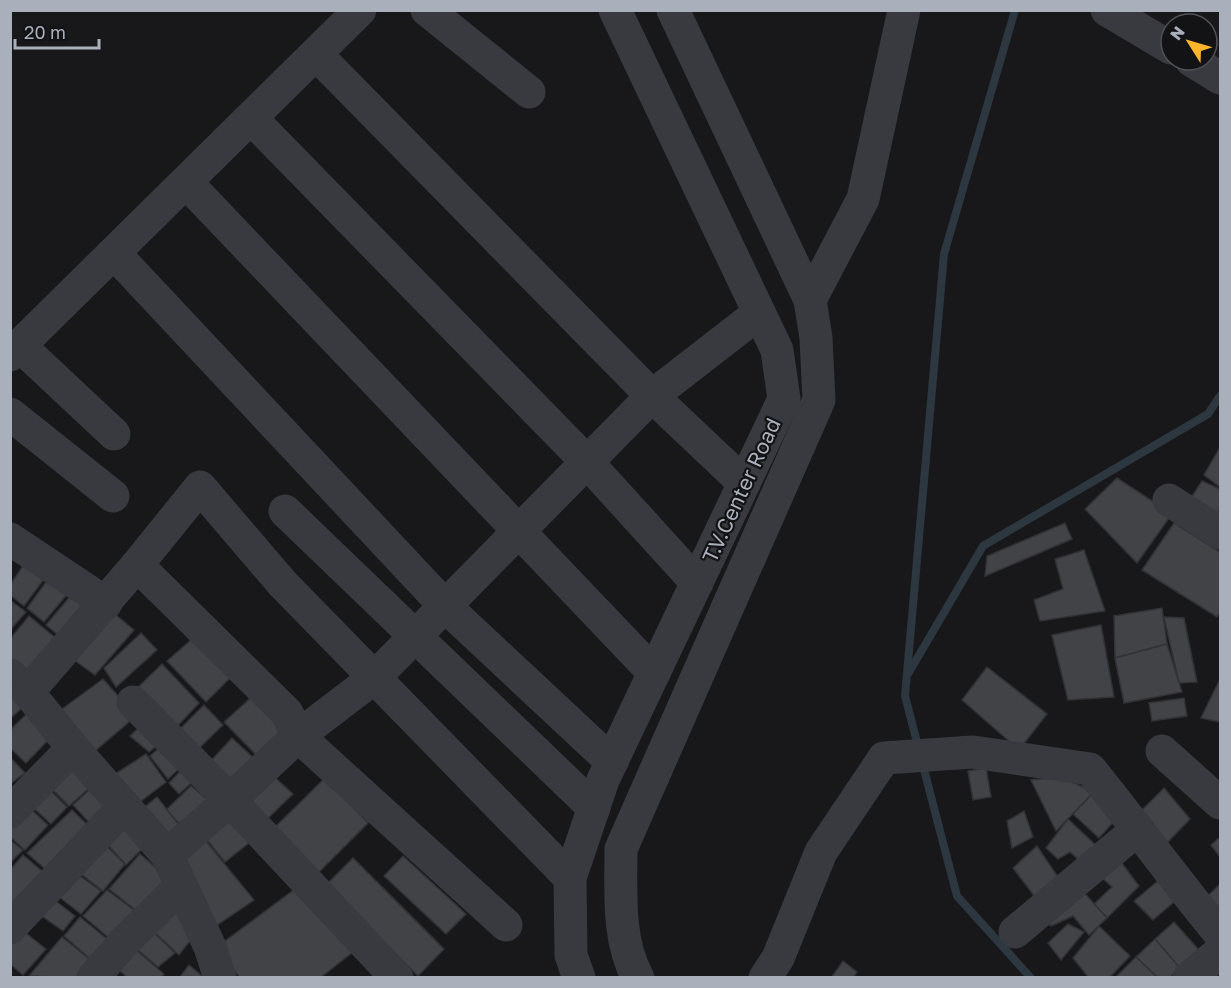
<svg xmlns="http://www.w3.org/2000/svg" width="1231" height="988" font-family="'Golos Text',sans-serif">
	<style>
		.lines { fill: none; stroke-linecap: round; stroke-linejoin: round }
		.stream { stroke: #2c3740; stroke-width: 8 }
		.building { fill: #424347; stroke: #323236; stroke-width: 1.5 }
		.minor { stroke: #383a40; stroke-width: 33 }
		.labels { text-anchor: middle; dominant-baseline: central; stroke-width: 4.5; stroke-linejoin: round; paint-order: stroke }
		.street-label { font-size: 21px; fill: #a9afbb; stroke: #131315 }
	</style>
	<rect width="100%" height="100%" fill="#18181a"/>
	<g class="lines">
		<!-- stream -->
		<g class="stream">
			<polyline points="908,674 983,546 1208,414 1220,396"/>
			<polyline points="919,750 905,696 944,254 1015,10"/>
			<polyline points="922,762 957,896 1031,978"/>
		</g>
	</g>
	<!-- building -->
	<g class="building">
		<polygon points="1220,447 1220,487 1204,475"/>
		<polygon points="1117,478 1172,514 1137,563 1085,509"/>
		<polygon points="1202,481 1220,489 1220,509 1217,515 1191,498"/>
		<polygon points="1065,523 1072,539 985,576 987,556"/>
		<polygon points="1174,523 1220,552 1220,612 1217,617 1142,570"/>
		<polygon points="1084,550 1105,611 1040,621 1034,600 1063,589 1055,559"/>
		<polygon points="27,560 47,575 24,606 10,595 10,585"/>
		<polygon points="49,578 68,593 44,622 27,608"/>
		<polygon points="73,593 92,608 64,640 46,625"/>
		<polygon points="10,600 26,612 10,630"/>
		<polygon points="1162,608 1167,644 1115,658 1114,616"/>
		<polygon points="109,609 134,630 95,675 67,655"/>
		<polygon points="29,616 63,644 33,675 10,658 10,639"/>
		<polygon points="1164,617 1184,618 1197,682 1179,683"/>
		<polygon points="1101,625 1114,697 1068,700 1052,635"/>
		<polygon points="200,632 237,671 206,702 167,661"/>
		<polygon points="141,633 157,650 116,687 104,668"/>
		<polygon points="1167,644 1182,692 1124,703 1115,658"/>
		<polygon points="162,664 199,703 171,733 130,695"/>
		<polygon points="987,667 1047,714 1019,750 962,700"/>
		<polygon points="103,679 136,716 95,751 58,712"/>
		<polygon points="1220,679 1220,722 1201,718"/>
		<polygon points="10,682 28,702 10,719"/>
		<polygon points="257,692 291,728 260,759 224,722"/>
		<polygon points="1184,698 1187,716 1152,721 1149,703"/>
		<polygon points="204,705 223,725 191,756 173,736"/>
		<polygon points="33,708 56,732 26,763 10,748 10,730"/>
		<polygon points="145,722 165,739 149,752 130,736"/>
		<polygon points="232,738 259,763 230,794 204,768"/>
		<polygon points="166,742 187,761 168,779 150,756"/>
		<polygon points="73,754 96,782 69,806 45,782"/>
		<polygon points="146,754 166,782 132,808 109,778"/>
		<polygon points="10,757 25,773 10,784"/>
		<polygon points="186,765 199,776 179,794 169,783"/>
		<polygon points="986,768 991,797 973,800 968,771"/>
		<polygon points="269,772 293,794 264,822 240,803"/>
		<polygon points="1061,777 1094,792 1056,831 1031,780"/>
		<polygon points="325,778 368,823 315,876 271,831"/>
		<polygon points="98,782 120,808 98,832 73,805"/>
		<polygon points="44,784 67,807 51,824 26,801"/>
		<polygon points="191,786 215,806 187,831 166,810"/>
		<polygon points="1164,788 1190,819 1166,844 1140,812"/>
		<polygon points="1094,792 1115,820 1099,838 1073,814"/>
		<polygon points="157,797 183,830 164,848 137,813"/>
		<polygon points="23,802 48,825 25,850 10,837 10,816"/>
		<polygon points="72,810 95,832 52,875 27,853"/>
		<polygon points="224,810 254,839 225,862 200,831"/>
		<polygon points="1024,811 1033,837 1012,848 1007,821"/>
		<polygon points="124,815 147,844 126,865 102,838"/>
		<polygon points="1068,819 1100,849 1080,861 1070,852 1058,859 1046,848"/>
		<polygon points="1220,837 1220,857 1211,845"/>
		<polygon points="98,838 125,864 103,891 72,867"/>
		<polygon points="10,840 23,850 10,863"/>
		<polygon points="205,840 254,900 210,930 173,863"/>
		<polygon points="1037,846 1060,880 1035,897 1013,868"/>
		<polygon points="140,854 170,880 142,915 109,889"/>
		<polygon points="23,855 48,876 10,917 10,870"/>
		<polygon points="403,856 466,914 446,934 384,876"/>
		<polygon points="353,858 444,949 418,976 326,885"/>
		<polygon points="1118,858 1139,886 1107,918 1094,904 1112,887 1099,875"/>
		<polygon points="73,871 101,891 81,914 54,893"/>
		<polygon points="1159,880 1175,901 1153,920 1134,901"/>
		<polygon points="303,883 354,951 320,978 240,978 217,947"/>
		<polygon points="1220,884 1220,905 1218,908 1208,896"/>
		<polygon points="1079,887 1107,918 1089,935 1073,916 1051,926 1044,918"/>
		<polygon points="107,890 139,914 115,943 83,916"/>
		<polygon points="52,898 75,916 63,931 39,914"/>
		<polygon points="172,905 196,933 179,955 151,929"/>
		<polygon points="80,917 112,943 95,963 64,936"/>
		<polygon points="1174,922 1199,950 1180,968 1155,939"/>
		<polygon points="1068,924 1084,932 1061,960 1048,943"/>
		<polygon points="17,926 46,949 23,975 10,964 10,933"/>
		<polygon points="1099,926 1130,956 1109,978 1089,978 1073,958"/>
		<polygon points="148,927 175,953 158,967 131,944"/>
		<polygon points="62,937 93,962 79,978 29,976"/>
		<polygon points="1155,939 1180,968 1169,978 1158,978 1136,957"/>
		<polygon points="129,944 164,974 161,978 128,978 111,963"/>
		<polygon points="1136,957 1158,978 1115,978"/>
		<polygon points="843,961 857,972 853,978 831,978"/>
		<polygon points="189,965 202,976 201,978 179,978"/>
	</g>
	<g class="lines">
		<!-- minor -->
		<g class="minor">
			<polyline points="427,10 529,92"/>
			<polyline points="1107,10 1171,48"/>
			<polyline points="316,54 652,396 744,483"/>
			<polyline points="1191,60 1220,78"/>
			<polyline points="251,118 587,462 697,583"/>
			<polyline points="186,182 654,673"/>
			<polyline points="114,253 445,606 612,762"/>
			<polyline points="810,300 863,199 904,10"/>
			<polyline points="19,345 114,434"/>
			<polyline points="10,355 360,10"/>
			<polyline points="10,414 113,496"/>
			<polyline points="1169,500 1220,533"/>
			<polyline points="285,511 594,808"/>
			<polyline points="10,539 106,603"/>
			<polyline points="137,565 287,713 298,736 506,925"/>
			<polyline points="10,675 28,692 73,748 167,855 210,947 220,978"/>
			<polyline points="28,692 137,565 200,487 282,583 570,878"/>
			<polyline points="133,702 230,800 397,978"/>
			<polyline points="1162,751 1220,803"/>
			<polyline points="10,812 73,748"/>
			<polyline points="167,855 230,800 298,736 374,678 652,396 759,313"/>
			<polyline points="10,928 124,807"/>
			<polyline points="1015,932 1138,829"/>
			<polyline points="93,978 124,942 181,886"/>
			<polyline points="579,978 571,955 570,878 603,780 784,399 777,350 615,10"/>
			<path d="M638,978C617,940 621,891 621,849L819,400L816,338L810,300L673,10"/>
			<path d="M765,978L778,958L821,852L884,758L973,752L1090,769C1134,823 1175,880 1220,934"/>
			<polyline points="1189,978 1220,952"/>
		</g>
	</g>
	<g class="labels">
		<!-- street labels -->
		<g class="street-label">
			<text transform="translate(741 490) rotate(-65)">T.V.Center Road</text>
		</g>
	</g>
	<!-- border -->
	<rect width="1231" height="988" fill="none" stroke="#a9afbb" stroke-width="24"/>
	<!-- north arrow -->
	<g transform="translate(1189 42) rotate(307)"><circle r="28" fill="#131315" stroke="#4f5157" stroke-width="1.5"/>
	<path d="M0-4.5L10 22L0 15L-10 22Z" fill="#ffb52b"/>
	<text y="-9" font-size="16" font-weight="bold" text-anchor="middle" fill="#a9afbb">N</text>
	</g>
	<!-- scale -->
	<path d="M15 39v9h84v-9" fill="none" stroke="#a9afbb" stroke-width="3"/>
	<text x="24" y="39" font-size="18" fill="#a9afbb" stroke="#131315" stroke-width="4.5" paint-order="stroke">20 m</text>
</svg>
